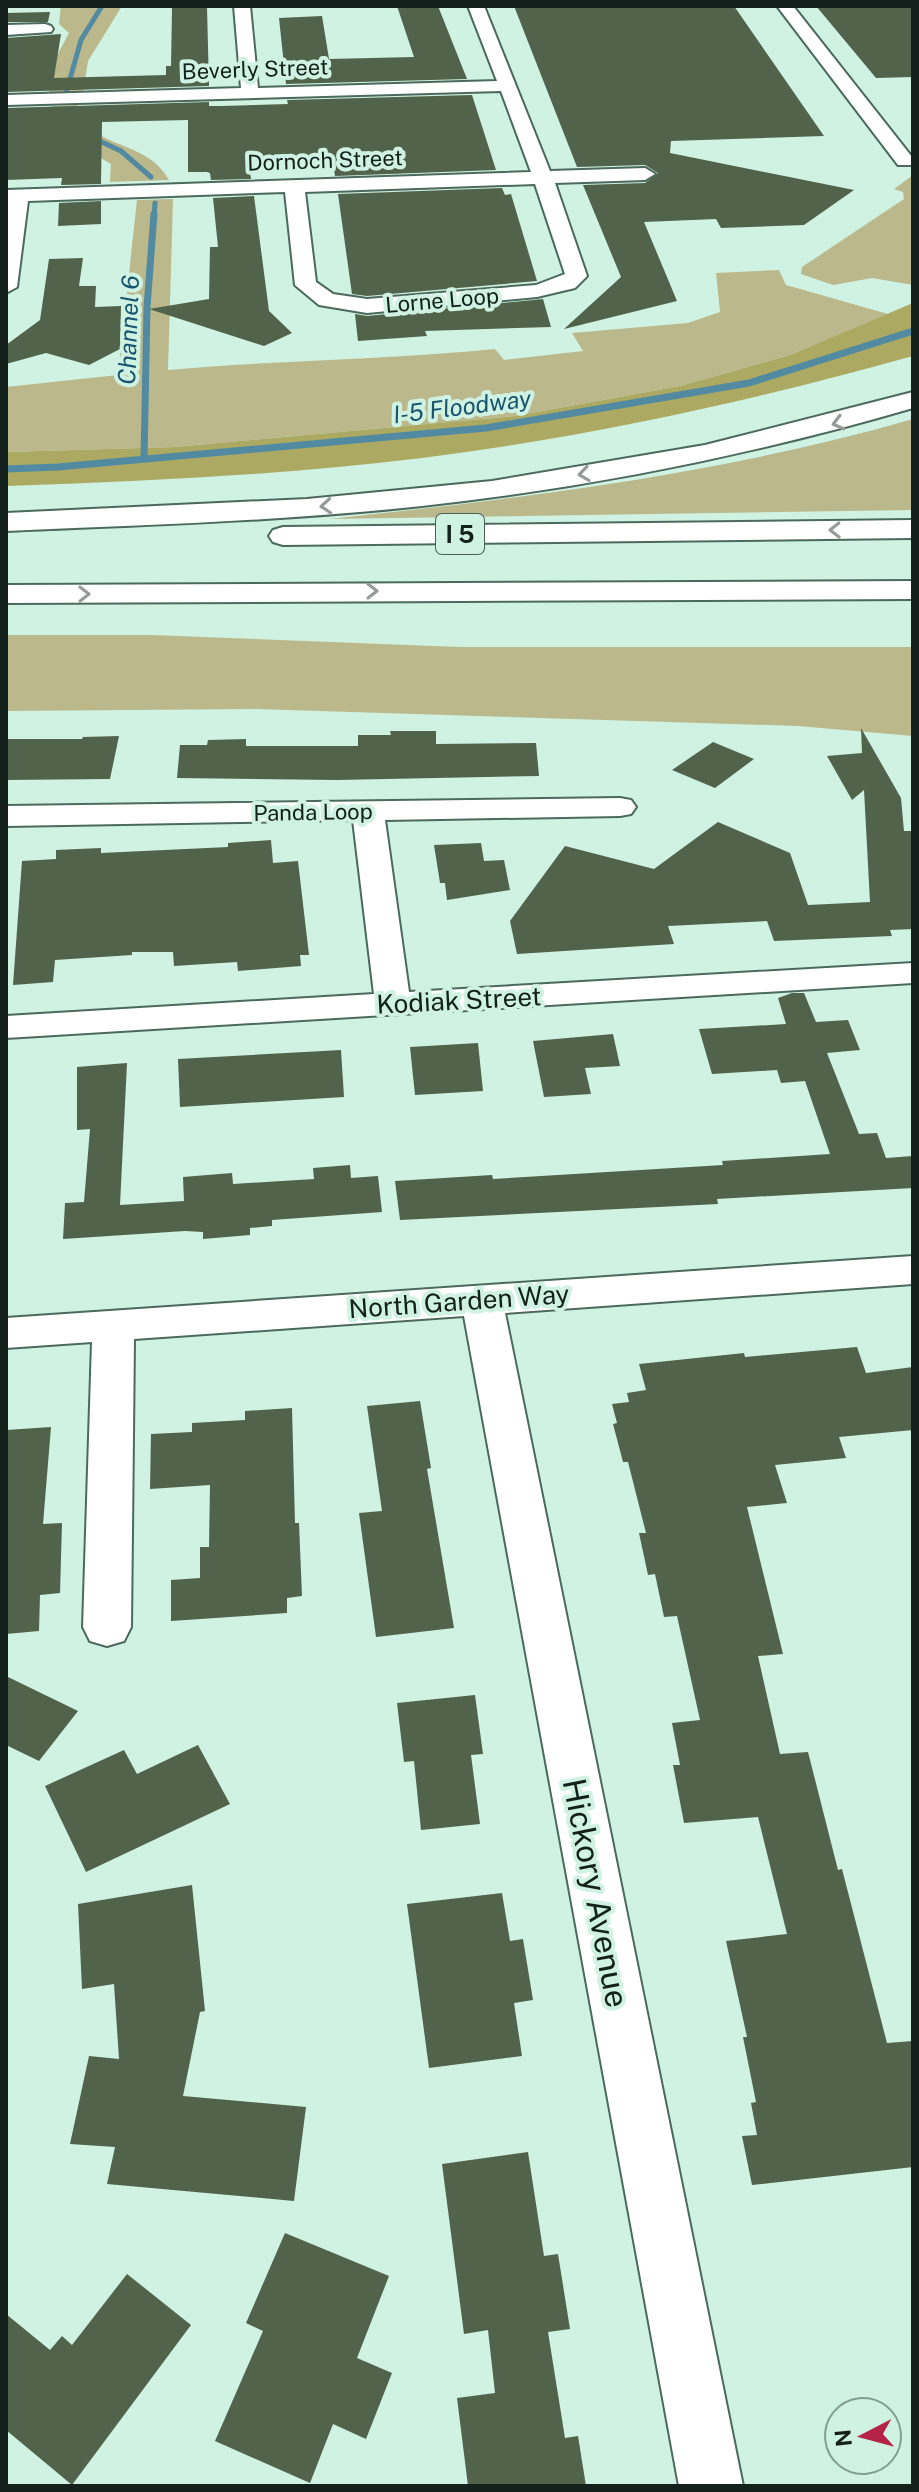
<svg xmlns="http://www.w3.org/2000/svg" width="919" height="2492" font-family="'Public Sans',sans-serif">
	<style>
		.green { fill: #bbb98c }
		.forest { fill: #aca963 }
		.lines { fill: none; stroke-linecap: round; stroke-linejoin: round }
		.stream-far1 { stroke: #518aa1; stroke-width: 5 }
		.stream { stroke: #518aa1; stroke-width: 7 }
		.building { fill: #52634c }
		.minor-casing { stroke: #4b6a5d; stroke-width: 4 }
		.highway-casing { stroke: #4b6a5d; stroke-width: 4 }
		.minor { fill: #fff; fill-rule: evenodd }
		.highway { fill: #fff; fill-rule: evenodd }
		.oneway { stroke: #959b98 }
		.labels { text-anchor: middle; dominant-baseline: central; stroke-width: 8; stroke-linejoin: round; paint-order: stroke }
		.far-street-label { font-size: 22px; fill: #13201b; stroke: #cff2e3 }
		.far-water-label { font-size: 24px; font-style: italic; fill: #18546d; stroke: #cff2e3 }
		.shield { fill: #cff2e3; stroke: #4b5f57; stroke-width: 2 }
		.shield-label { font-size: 24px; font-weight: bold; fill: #13201b }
		.street-label { font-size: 26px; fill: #13201b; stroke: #cff2e3 }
		.near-street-label { font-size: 32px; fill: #13201b; stroke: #cff2e3 }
	</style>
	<rect width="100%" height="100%" fill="#cff2e3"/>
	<!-- green -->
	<g class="green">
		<polygon points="61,6 122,6 88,61 83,92 49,92 53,63 69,33 59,24"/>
		<path d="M77,105C79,110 82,118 85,123C108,149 149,144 169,180L110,182L111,164C85,148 58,138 53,106Z"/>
		<polygon points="913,175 913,285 872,278 833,285 801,274 802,267 904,199 903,192 894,189"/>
		<path d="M173,199L168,370C277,360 386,360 495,349L504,360L583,351L572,333L688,323L720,312L716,273L779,270L786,285L888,314L790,355L680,386L515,416L175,447L6,452V387L118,375L137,200Z"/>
		<path d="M913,419V510L329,519C527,498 722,474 913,419Z"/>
		<polygon points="6,635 151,635 459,647 913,647 913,736 798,726 256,709 6,711"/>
	</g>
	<!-- forest -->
	<path class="forest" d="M913,303V356C752,401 588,437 422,458C284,475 145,481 6,486V452L175,447L515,416L680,386L790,355Z"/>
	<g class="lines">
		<!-- stream-far1 -->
		<g class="stream-far1">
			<polyline points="66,93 81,40 102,6"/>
			<polyline points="89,136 121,151 151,177"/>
			<polyline points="154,216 155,203"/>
		</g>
		<!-- stream -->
		<g class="stream">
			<polyline points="144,459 147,307 154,214"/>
			<polyline points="6,469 58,467 486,428 749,383 913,331"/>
		</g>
	</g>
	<!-- building -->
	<g class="building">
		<polygon points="397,6 438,6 467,79 286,84 279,18 322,16 329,59 414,57"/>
		<polygon points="514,6 734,6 824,136 671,141 670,153 854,190 804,225 721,228 716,219 644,222 677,301 564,329 621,277 583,185 645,183 658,173 645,165 577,167"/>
		<polygon points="816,6 913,6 913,77 876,78"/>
		<polygon points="207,7 209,86 6,92 6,38 61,34 54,78 166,75 166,66 171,66 172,8"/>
		<polygon points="50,12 48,22 6,22 6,13"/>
		<polygon points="472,95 496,170 335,176 334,170 323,169 250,172 251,179 211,180 210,173 207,172 188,172 188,120 102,122 101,184 61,185 62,178 6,180 6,108 209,102 209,106 221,106 288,104 287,100"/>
		<polygon points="502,188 505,195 511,194 537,281 367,296 352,294 338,194"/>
		<polygon points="254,196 269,311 292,333 264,346 149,309 209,299 210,247 218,247 213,198"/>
		<polygon points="101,201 101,224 58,226 59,203"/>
		<polygon points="83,258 79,286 96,286 95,307 121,306 120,349 89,365 46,353 6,364 6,345 40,320 49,259"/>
		<polygon points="543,299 551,327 425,331 427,336 358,341 355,314 367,316"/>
		<polygon points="861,728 901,798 904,831 913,831 913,929 890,930 892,936 774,941 767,921 668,926 674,944 517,954 510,921 565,846 654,869 718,822 790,853 808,905 870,902 864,790 852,800 827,756 862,753"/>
		<polygon points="390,731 436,731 436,744 536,743 539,776 337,780 177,778 180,745 207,745 208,740 246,739 246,746 358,746 358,735 391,735"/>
		<polygon points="119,736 110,779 6,780 6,739 82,739 83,737"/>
		<polygon points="713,742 754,759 715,788 672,770"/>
		<polygon points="271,840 273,863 298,861 309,955 300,955 301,966 238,971 237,962 174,966 173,952 132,952 132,955 55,960 53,982 13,985 22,861 56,859 56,850 101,848 101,853 228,847 228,843"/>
		<polygon points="481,843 484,861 504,860 510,890 447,900 445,883 440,883 434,845"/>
		<polygon points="792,993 804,993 816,1022 848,1020 860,1050 827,1053 859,1134 877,1133 886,1158 913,1156 913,1188 717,1199 718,1204 400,1220 395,1181 492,1175 493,1179 723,1165 722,1161 830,1154 805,1081 781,1083 777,1070 712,1074 699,1029 786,1024 778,998"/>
		<polygon points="613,1034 620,1066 585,1068 591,1094 544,1097 533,1041"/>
		<polygon points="478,1043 483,1091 415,1095 410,1047"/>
		<polygon points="341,1050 344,1097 180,1107 178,1059"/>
		<polygon points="127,1063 120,1205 184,1201 183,1177 232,1173 233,1184 314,1179 313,1168 350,1165 351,1178 378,1176 382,1212 272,1220 272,1226 250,1228 250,1235 203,1239 203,1232 185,1231 63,1239 65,1203 84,1202 90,1129 77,1130 77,1067"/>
		<polygon points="857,1347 866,1373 913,1367 913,1430 839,1437 846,1458 775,1465 787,1503 747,1507 783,1654 758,1656 780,1754 808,1752 838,1870 842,1869 887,2043 913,2041 913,2167 752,2185 742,2136 757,2135 751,2103 756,2102 743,2037 747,2037 726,1941 787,1934 758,1817 684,1823 673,1765 680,1765 672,1723 700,1720 677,1616 664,1617 655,1574 648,1575 639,1533 646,1533 628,1462 623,1462 613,1424 617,1423 612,1404 629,1402 627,1393 646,1390 639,1364 744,1353 745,1357"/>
		<polygon points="420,1401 431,1468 427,1469 454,1628 376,1637 359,1513 382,1511 367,1406"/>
		<polygon points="292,1408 295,1523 299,1523 302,1596 287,1598 287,1613 171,1621 171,1580 200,1578 200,1547 209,1547 210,1485 150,1489 151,1434 192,1432 192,1423 245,1420 245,1411"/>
		<polygon points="51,1427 43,1524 62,1523 60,1593 40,1595 39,1631 6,1634 6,1430"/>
		<polygon points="6,1676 78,1711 39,1761 6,1745"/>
		<polygon points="475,1695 483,1754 471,1755 480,1824 421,1830 414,1761 404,1762 397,1703"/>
		<polygon points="198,1745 230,1804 86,1872 45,1786 124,1750 137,1774"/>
		<polygon points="192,1885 205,2011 200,2012 183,2096 306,2107 294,2201 107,2184 115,2147 70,2144 89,2056 119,2059 114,1984 82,1989 78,1904"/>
		<polygon points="502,1893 510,1941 523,1939 533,2000 514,2003 522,2056 429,2068 407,1904"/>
		<polygon points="528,2152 544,2256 558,2254 570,2329 548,2332 565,2438 578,2436 586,2486 468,2486 457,2398 495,2393 488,2330 464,2334 442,2164"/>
		<polygon points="285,2233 389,2276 357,2358 392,2373 366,2439 333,2424 310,2483 215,2441 263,2331 246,2323"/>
		<polygon points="127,2274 191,2325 72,2485 6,2430 6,2314 50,2350 62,2336 72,2345"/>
	</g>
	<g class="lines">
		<defs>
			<g id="minor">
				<path d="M234,6H250L258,88L497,81L468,6H484L550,171L645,168L655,174L645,180L555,183L587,276L575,288L537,297L367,313L319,305L295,285L285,192L28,201L17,287L6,293V190L531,172L501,91L6,105V95L241,88ZM535,184L565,274L536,285L367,299L333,294L316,282L305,192Z"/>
				<polygon points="777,6 793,6 912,157 912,165 898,165"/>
				<polygon points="45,24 51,26 53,29 51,32 6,35 6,25"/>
				<polygon points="620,798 631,800 636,807 631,814 620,816 385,820 409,992 913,963 913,983 6,1038 6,1016 374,994 353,820 6,826 6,806"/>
				<polygon points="913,1256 913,1284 505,1313 743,2486 679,2486 464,1316 134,1339 131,1627 124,1641 107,1646 90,1641 83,1627 92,1342 6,1348 6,1318"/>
			</g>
			<g id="highway">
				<path d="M913,392V408C752,455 589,488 422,506C284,521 145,525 6,531V513L307,499L492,481L705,445Z"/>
				<polygon points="913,520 913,538 283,545 273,542 269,536 273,530 283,527"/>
				<polygon points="913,581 913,599 6,603 6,585"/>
			</g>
		</defs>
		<!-- minor casing -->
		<use href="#minor" class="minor-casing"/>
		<!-- highway casing -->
		<use href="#highway" class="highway-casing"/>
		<!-- minor -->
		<use href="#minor" class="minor"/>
		<!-- highway -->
		<use href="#highway" class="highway"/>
	</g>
	<!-- one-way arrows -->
	<defs><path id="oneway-chevron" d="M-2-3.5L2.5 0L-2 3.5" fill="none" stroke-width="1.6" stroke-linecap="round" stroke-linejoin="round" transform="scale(2)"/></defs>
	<g class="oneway">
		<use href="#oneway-chevron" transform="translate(838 423) rotate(165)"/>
		<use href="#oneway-chevron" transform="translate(584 474) rotate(172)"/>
		<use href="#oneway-chevron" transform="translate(326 506) rotate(176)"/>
		<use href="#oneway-chevron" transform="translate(835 530) rotate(179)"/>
		<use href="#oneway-chevron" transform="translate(372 591)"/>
		<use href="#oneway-chevron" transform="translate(84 594) rotate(-1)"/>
	</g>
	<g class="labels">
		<!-- far-street labels -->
		<g class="far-street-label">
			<text transform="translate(255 69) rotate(-2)">Beverly Street</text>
			<text transform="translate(325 160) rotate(-2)">Dornoch Street</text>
			<text transform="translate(442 300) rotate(-5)">Lorne Loop</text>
			<text transform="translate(313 812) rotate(-1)">Panda Loop</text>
		</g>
		<!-- far-water labels -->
		<g class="far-water-label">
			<text transform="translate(128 330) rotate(-88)">Channel 6</text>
			<text transform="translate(462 406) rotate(-7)">I-5 Floodway</text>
		</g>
		<!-- shield labels -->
		<rect class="shield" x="436" y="514" width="48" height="40" rx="6"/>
		<g class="shield-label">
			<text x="460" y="534">I 5</text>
		</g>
		<!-- street labels -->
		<g class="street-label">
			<text transform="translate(459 1000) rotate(-3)">Kodiak Street</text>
			<text transform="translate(459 1301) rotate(-4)">North Garden Way</text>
		</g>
		<!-- near-street labels -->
		<g class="near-street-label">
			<text transform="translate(596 1893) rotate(79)">Hickory Avenue</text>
		</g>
	</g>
	<!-- border -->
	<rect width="919" height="2492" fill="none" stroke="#13201b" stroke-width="16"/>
	<!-- north arrow -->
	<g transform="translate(863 2436) rotate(264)"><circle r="38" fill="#cff2e3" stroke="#849e93" stroke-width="2"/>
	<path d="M0-6L14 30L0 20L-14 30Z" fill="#b52346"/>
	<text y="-12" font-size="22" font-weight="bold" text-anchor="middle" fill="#13201b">N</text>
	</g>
</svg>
